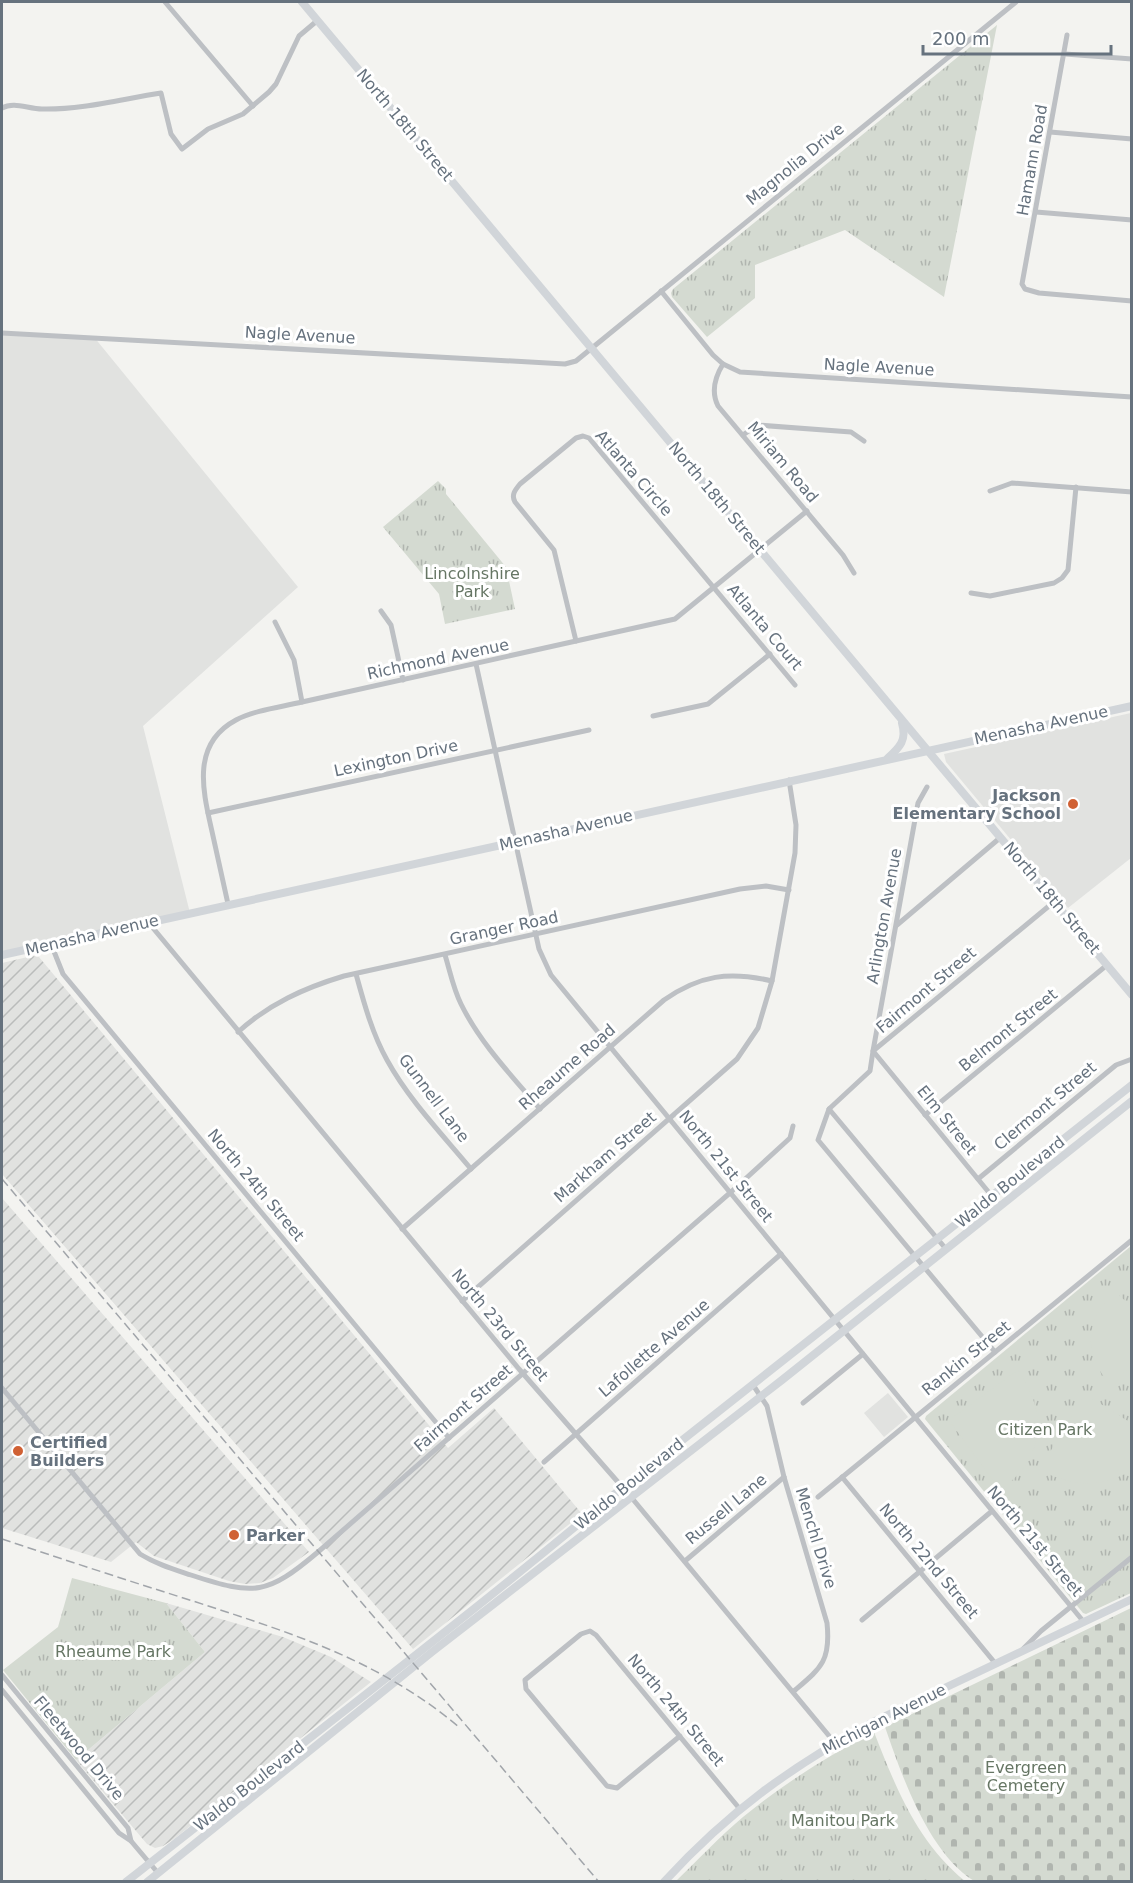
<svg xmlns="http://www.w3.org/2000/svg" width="1133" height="1883" font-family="'DejaVu Sans',sans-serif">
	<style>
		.built { fill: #e1e2e0 }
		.industrial { fill: url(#industrial-furrows) }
		.grass { fill: url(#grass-tufts) }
		.cemetery { fill: url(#cemetery-stones) }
		.pitch { fill: #d4dad1 }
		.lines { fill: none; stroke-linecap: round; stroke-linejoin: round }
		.street { stroke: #bdc0c4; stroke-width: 5 }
		.secondary { stroke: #d1d5d9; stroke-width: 8 }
		.primary { stroke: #d1d5d9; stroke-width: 8 }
		.rail { stroke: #a1a5aa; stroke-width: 1.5; stroke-dasharray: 9 4.5; stroke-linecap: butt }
		.poi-dot { fill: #d06134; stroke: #fff; stroke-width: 2 }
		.labels { text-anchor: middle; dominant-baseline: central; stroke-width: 6; stroke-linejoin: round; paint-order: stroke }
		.street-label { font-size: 16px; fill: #66727e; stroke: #fff }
		.park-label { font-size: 16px; fill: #667664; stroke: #fff }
		.poi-label { font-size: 16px; font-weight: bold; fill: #66727e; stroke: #fff; text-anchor: start }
	</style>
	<defs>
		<pattern id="industrial-furrows" width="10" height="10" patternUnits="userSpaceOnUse" patternTransform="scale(1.5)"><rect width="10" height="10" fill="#e1e2e0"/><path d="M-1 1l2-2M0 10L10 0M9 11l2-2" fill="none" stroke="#babcbb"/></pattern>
		<pattern id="grass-tufts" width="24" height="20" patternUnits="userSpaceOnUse" patternTransform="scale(1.5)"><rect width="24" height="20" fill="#d4dad1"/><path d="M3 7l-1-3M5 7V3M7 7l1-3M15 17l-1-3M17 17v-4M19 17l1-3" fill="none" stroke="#b0b5af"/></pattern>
		<pattern id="cemetery-stones" width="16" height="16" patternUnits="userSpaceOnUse" patternTransform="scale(1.5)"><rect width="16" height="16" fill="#d4dad1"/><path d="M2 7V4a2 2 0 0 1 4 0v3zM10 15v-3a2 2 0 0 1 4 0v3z" fill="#b0b5af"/></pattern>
	</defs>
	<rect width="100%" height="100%" fill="#f3f3f0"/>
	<!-- built -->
	<g class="built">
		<polygon points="2,332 94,337 298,587 143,726 190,913 2,955"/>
		<polygon points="1131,713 1131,858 1068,908 946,762 944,754"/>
		<polygon points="888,1393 908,1417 884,1437 864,1413"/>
	</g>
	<!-- industrial -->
	<g class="industrial">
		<polygon points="32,956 39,957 448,1448 494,1408 582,1514 413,1649 2,1174 2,963"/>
		<polygon points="2,1198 309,1552 273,1578 260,1583 245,1584 229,1581 154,1556 136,1542 111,1562 2,1528"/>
		<polygon points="166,1603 283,1637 331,1657 371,1682 174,1839 163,1846 155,1848 147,1844 76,1760 205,1652"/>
	</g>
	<!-- grass -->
	<g class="grass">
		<polygon points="997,25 944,297 845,230 755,265 755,298 707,337 672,297 671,293 673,289"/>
		<polygon points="438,481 446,489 446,494 506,567 515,609 445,624 439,594 383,527"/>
		<polygon points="1131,1246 1131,1593 1086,1614 1083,1613 925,1419 926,1416"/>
		<polygon points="72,1578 166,1603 205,1652 76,1760 3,1670 58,1627"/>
		<path d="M874,1732C896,1788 917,1842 965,1881H676C698,1860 719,1837 743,1817C783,1784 828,1756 874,1732Z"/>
	</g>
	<!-- cemetery -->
	<path class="cemetery" d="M1131,1608V1881H974C928,1852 902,1776 885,1727Z"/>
	<!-- pitch -->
	<g class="pitch">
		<path d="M1115,1292L1128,1303L1127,1305L1131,1309V1368L1122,1374L1123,1376L1109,1384C1084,1352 1084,1321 1115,1292Z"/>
		<path d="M1018,1370C1048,1413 1045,1459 1000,1490L951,1423L952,1418Z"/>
		<path d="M1088,1396L1131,1423V1470C1101,1490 1070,1485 1039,1470L1082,1399Z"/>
	</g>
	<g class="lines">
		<!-- street -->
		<g class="street">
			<polyline points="165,2 253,106"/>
			<polyline points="1067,35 1022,284 1025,289 1039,293 1132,301"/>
			<polyline points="1065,54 1132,59"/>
			<path d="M2,108C14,101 28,109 42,109C81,110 122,99 161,93L171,134L182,149L208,129L243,114L269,92L276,84L299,36L318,20"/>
			<polyline points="1050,132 1132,139"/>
			<polyline points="1036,212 1132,220"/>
			<polyline points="661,291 713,355 723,364 740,372 1132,397"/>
			<polyline points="2,333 565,364 576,361 1016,2"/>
			<path d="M723,364C715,377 711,392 718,406L843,555L854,573"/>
			<polyline points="743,435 757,425 851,432 864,441"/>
			<polyline points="990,491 1012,483 1132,492"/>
			<polyline points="971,593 990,596 1054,583 1062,578 1068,570 1076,487"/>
			<polyline points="381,611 391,625 403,680"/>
			<polyline points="275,622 294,660 302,702"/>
			<path d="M576,641L554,550L515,502C511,495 515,490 520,484L576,438L583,436L589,438L795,685"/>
			<polyline points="476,664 539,949 551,975 1083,1621"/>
			<polyline points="653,716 708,704 770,654"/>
			<polyline points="927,787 918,803 873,1051 1000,1206"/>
			<polyline points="208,813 589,730"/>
			<path d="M228,904C223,882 218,859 213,836C204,795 189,745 236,720C255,710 281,707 302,702L675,619L807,511"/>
			<polyline points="148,922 519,1369 631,1497 835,1743"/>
			<polyline points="897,925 1001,837"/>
			<polyline points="51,944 63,974 449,1438"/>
			<path d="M445,955C450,971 453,988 461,1004C480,1043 512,1076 540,1109"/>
			<path d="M356,974C364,1003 372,1033 387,1060C409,1100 442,1134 471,1169"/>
			<path d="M238,1032C269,1004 304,988 344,976L740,889L766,886L789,890"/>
			<polyline points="829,1109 946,1249"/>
			<polyline points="925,1115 1107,965"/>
			<polyline points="978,1179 1116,1065 1132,1059"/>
			<path d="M402,1229L664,1000C700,975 729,971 772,981"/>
			<polyline points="462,1301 737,1059 758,1028 772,981 795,853 796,825 789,780"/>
			<polyline points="995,1352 818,1140 829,1109 870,1071 873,1051 1055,901"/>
			<path d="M753,1385L767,1406L784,1477L827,1623C831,1661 821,1668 794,1691"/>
			<path d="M2,1388L140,1554C156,1564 173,1569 191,1575C255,1596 267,1595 318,1552L731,1192L790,1138L793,1126"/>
			<polyline points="803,1403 863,1354"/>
			<polyline points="544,1462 781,1254"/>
			<polyline points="842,1477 995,1663"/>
			<polyline points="818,1497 1132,1240"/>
			<polyline points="685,1561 784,1477"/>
			<polyline points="862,1620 992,1511"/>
			<polyline points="1023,1649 1041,1631 1132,1557"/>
			<polyline points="2,1675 128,1828 131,1841"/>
			<polyline points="2,1690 119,1833 131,1841 158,1873"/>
			<polyline points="680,1736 617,1788 607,1786 526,1689 525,1680 581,1634 590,1631 596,1635 739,1808"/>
		</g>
		<!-- secondary -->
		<g class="secondary">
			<polyline points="302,2 1132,995"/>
			<path d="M888,758C900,747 907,740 902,723"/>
			<polyline points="2,955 1132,706"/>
			<path d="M664,1882C729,1811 792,1766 875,1721L1132,1599"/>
		</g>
		<!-- primary -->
		<g class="primary">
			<path d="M126,1882C292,1751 461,1623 623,1487L1132,1085"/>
			<polyline points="147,1882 432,1652 782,1380 1132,1101"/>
		</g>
		<!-- rail -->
		<g class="rail">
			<polyline points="2,1179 599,1882"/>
			<path d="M2,1539C65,1560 129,1581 193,1601C291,1633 380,1660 460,1728"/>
		</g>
	</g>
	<!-- markers -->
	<g class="poi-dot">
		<circle cx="1073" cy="804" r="6"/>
		<circle cx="18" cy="1451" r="6"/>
		<circle cx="234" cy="1535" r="6"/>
	</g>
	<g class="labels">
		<!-- street labels -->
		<g class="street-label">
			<text transform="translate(405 125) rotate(50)">North 18th Street</text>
			<text transform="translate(1032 160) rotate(-80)">Hamann Road</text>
			<text transform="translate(795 164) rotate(-39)">Magnolia Drive</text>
			<text transform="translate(300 335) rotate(3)">Nagle Avenue</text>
			<text transform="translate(879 367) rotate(3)">Nagle Avenue</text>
			<text transform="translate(783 462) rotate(50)">Miriam Road</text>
			<text transform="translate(634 473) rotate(49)">Atlanta Circle</text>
			<text transform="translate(717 498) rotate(50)">North 18th Street</text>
			<text transform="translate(765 627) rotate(50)">Atlanta Court</text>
			<text transform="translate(438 659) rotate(-12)">Richmond Avenue</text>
			<text transform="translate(1041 725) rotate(-12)">Menasha Avenue</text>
			<text transform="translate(396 758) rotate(-12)">Lexington Drive</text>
			<text transform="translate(566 830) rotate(-13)">Menasha Avenue</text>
			<text transform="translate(1052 898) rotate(50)">North 18th Street</text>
			<text transform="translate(884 916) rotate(-80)">Arlington Avenue</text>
			<text transform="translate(504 928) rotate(-12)">Granger Road</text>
			<text transform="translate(92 935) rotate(-13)">Menasha Avenue</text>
			<text transform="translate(926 990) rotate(-40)">Fairmont Street</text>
			<text transform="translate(1008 1030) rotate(-39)">Belmont Street</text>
			<text transform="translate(567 1067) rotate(-41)">Rheaume Road</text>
			<text transform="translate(434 1098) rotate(53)">Gunnell Lane</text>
			<text transform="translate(1045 1106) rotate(-40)">Clermont Street</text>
			<text transform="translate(947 1120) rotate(51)">Elm Street</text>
			<text transform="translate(605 1157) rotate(-41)">Markham Street</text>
			<text transform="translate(726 1166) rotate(51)">North 21st Street</text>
			<text transform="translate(1010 1182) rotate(-39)">Waldo Boulevard</text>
			<text transform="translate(256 1185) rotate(50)">North 24th Street</text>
			<text transform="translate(500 1325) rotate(50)">North 23rd Street</text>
			<text transform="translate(654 1348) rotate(-41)">Lafollette Avenue</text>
			<text transform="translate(966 1358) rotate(-39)">Rankin Street</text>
			<text transform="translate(463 1408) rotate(-41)">Fairmont Street</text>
			<text transform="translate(629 1484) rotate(-39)">Waldo Boulevard</text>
			<text transform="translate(726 1509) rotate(-40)">Russell Lane</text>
			<text transform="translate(816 1538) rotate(73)">Menchl Drive</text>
			<text transform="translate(1035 1541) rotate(50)">North 21st Street</text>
			<text transform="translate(929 1561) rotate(50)">North 22nd Street</text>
			<text transform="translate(676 1710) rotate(50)">North 24th Street</text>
			<text transform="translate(884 1719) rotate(-27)">Michigan Avenue</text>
			<text transform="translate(79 1748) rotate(50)">Fleetwood Drive</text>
			<text transform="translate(249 1786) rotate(-38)">Waldo Boulevard</text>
		</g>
		<!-- park labels -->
		<g class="park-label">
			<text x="472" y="573">Lincolnshire<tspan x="472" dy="18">Park</tspan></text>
			<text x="1045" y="1429">Citizen Park</text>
			<text x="113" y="1651">Rheaume Park</text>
			<text x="1026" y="1767">Evergreen<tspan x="1026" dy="18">Cemetery</tspan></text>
			<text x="843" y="1820">Manitou Park</text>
		</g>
		<!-- poi labels -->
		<g class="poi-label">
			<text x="1061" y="795" text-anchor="end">Jackson<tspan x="1061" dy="18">Elementary School</tspan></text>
			<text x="30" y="1442">Certified<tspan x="30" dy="18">Builders</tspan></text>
			<text x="246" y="1535">Parker</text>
		</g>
	</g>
	<!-- border -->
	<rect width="1133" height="1883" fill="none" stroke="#66727e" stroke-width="6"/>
	<!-- scale -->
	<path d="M923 45v9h188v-9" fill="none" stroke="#66727e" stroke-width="3"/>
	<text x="932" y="45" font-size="18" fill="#66727e" stroke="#ffffff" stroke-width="4.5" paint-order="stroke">200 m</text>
</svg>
